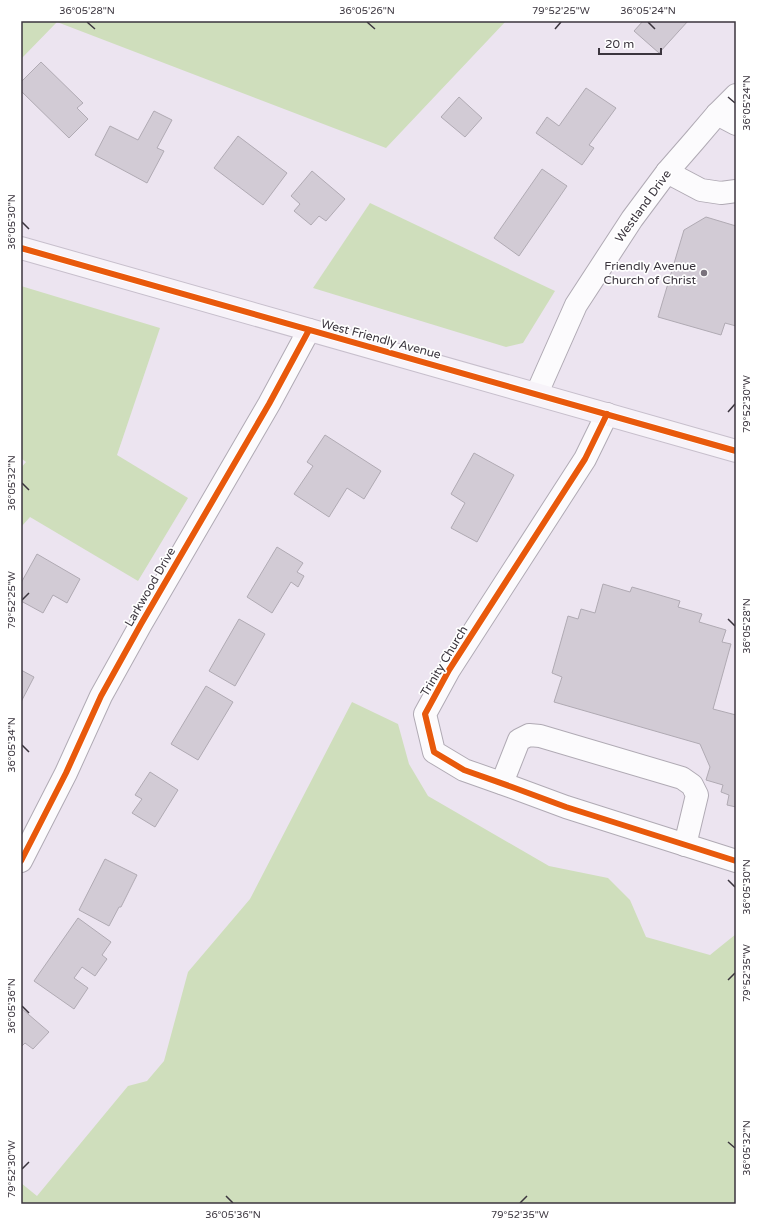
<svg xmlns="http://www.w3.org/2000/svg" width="757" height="1225" font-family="'Varela Round',sans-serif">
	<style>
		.green { fill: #cfdebc }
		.building { fill: #d2cbd5; stroke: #b0aab3 }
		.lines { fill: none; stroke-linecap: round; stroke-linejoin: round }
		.minor-casing { stroke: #b0aab4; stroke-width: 24 }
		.major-casing { stroke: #c7bfcc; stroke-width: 24 }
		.minor { stroke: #fcfbfd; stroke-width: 22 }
		.major { stroke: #f7f3f9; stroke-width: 22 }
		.cycleway-casing { stroke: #fff; stroke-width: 8 }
		.cycleway { stroke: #e8590c; stroke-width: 6 }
		.ticks { fill: none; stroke: #3b353e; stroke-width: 1.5 }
		.poi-dot { fill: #79727c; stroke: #fff; stroke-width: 1.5 }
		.labels { text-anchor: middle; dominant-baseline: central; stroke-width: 3.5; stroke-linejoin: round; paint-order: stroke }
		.street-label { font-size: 12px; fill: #3b353e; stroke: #fff }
		.poi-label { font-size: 12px; fill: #3b353e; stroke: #fff; text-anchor: end }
		.neatline { fill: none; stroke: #3b353e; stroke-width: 1.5 }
		.ticks-label { font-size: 10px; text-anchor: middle; fill: #3b353e }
	</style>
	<rect width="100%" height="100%" fill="#ece4f0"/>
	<!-- green -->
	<g class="green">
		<polygon points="21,21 506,21 386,148 57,22 21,59"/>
		<polygon points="370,203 555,291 523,343 506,347 313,288"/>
		<polygon points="21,286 160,328 117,455 188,498 138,581 30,517 21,527 21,468 26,462 21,458"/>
		<polygon points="352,702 398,724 409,764 428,796 549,866 608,878 630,900 646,937 710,955 736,934 736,1204 21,1204 21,1183 37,1196 128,1086 147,1081 164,1061 188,972 250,899"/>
	</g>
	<!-- building -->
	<g class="building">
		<polygon points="643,21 688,21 659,53 634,31"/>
		<polygon points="41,62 83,103 77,108 88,119 69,138 21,91 21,82"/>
		<polygon points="586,88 616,108 589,145 594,148 582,165 536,133 547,117 559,126"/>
		<polygon points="459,97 482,118 465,137 441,117"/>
		<polygon points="154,111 172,120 157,148 164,151 147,183 95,155 110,126 138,140"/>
		<polygon points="238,136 287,173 263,205 214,168"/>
		<polygon points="542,169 567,186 519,256 494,238"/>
		<polygon points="312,171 345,199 326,221 319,216 311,225 294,211 300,204 291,196"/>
		<polygon points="706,217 736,226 736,326 725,323 721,335 658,317 684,230"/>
		<polygon points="325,435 381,471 364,499 347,488 329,517 294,494 313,466 307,462"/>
		<polygon points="474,453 514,475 477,542 451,528 465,503 451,494"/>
		<polygon points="277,547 303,563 297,572 304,576 298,587 291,582 272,613 247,597"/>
		<polygon points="37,554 80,579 67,603 53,595 43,613 21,601 21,583"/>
		<polygon points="603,584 630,592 632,587 680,601 678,607 702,614 699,622 726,630 722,642 731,644 713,709 736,715 736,807 727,805 729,795 721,792 723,785 706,780 710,767 700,744 554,702 562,677 552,673 568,616 578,619 581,609 595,613"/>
		<polygon points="239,619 265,634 235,686 209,671"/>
		<polygon points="21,670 34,677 21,702"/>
		<polygon points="206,686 233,702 198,760 171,744"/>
		<polygon points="150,772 178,790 155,827 132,813 142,799 135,795"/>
		<polygon points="105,859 137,875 121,907 119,907 109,926 79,910"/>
		<polygon points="78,918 111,942 102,955 107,959 95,976 82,967 74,978 88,988 74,1009 34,981"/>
		<polygon points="21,1008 49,1032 33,1049 25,1043 21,1047"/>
	</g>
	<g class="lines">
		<defs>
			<g id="minor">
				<polyline points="717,114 736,124"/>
				<polyline points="667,172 701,190 721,193 736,191"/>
				<polyline points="537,393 576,305 632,219 667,172 694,141 717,114 736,95"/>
				<polyline points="607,414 585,459 449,670 425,714 434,752 464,770 512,787 566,807 736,861"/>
				<polyline points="502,783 519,740 529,735 540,736 682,778 692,785 697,795 685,845"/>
				<polyline points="21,861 66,773 101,696 141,624 269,404 309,330"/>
			</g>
			<polyline id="major" points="21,248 736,451"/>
		</defs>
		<!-- minor casing -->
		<use href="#minor" class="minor-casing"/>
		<!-- major casing -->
		<use href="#major" class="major-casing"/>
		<!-- minor -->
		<use href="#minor" class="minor"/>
		<!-- major -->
		<use href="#major" class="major"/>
		<defs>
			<g id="cycleway">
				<polyline points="21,248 736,451"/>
				<polyline points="607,414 585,459 449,670 425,714 434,752 464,770 512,787 566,807 736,861"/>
				<polyline points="21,861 66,773 101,696 141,624 269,404 309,330"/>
			</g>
		</defs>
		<!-- cycleway casing -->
		<use href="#cycleway" class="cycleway-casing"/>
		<!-- cycleway -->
		<use href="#cycleway" class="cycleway"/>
	</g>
	<!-- ticks -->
	<path class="ticks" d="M87,22L95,29M367,22L375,29M648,22L655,29M555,29L561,22M728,97L735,103M22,222L29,229M728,412L735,404M22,483L29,490M22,600L29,593M728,619L735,626M22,745L29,752M728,880L735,887M728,980L735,973M22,1006L29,1013M728,1142L735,1148M22,1169L29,1162M226,1196L233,1203M520,1203L527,1196"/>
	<!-- markers -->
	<circle class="poi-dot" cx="704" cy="273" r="4"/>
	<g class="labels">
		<!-- street labels -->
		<g class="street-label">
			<text transform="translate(643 206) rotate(-54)">Westland Drive</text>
			<text transform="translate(381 339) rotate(15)">West Friendly Avenue</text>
			<text transform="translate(150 587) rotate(-60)">Larkwood Drive</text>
			<text transform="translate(444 661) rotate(-59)">Trinity Church</text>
		</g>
		<!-- poi labels -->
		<g class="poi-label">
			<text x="696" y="266">Friendly Avenue<tspan x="696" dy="14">Church of Christ</tspan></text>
		</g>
	</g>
	<!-- border -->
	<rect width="757" height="1225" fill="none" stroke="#ffffff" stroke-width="44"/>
	<!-- scale -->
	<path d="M599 48v6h62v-6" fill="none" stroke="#3b353e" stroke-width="2"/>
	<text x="605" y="48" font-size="12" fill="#3b353e" stroke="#ffffff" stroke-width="3" paint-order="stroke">20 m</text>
	<rect x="22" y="22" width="713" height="1181" class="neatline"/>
	<g class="ticks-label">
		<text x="87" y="14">36°05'28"N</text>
		<text x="367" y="14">36°05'26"N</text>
		<text x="561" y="14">79°52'25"W</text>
		<text x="648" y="14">36°05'24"N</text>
		<text transform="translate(746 103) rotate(-90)" y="4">36°05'24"N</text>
		<text transform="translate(11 222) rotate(-90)" y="4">36°05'30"N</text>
		<text transform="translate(746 404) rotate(-90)" y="4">79°52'30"W</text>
		<text transform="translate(11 483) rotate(-90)" y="4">36°05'32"N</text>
		<text transform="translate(11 600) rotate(-90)" y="4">79°52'25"W</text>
		<text transform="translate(746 626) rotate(-90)" y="4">36°05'28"N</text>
		<text transform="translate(11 745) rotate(-90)" y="4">36°05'34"N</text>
		<text transform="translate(746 887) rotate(-90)" y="4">36°05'30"N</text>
		<text transform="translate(746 973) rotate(-90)" y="4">79°52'35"W</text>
		<text transform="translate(11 1006) rotate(-90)" y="4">36°05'36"N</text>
		<text transform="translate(746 1148) rotate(-90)" y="4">36°05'32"N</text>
		<text transform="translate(11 1169) rotate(-90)" y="4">79°52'30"W</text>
		<text x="233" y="1218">36°05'36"N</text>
		<text x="520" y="1218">79°52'35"W</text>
	</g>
</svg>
